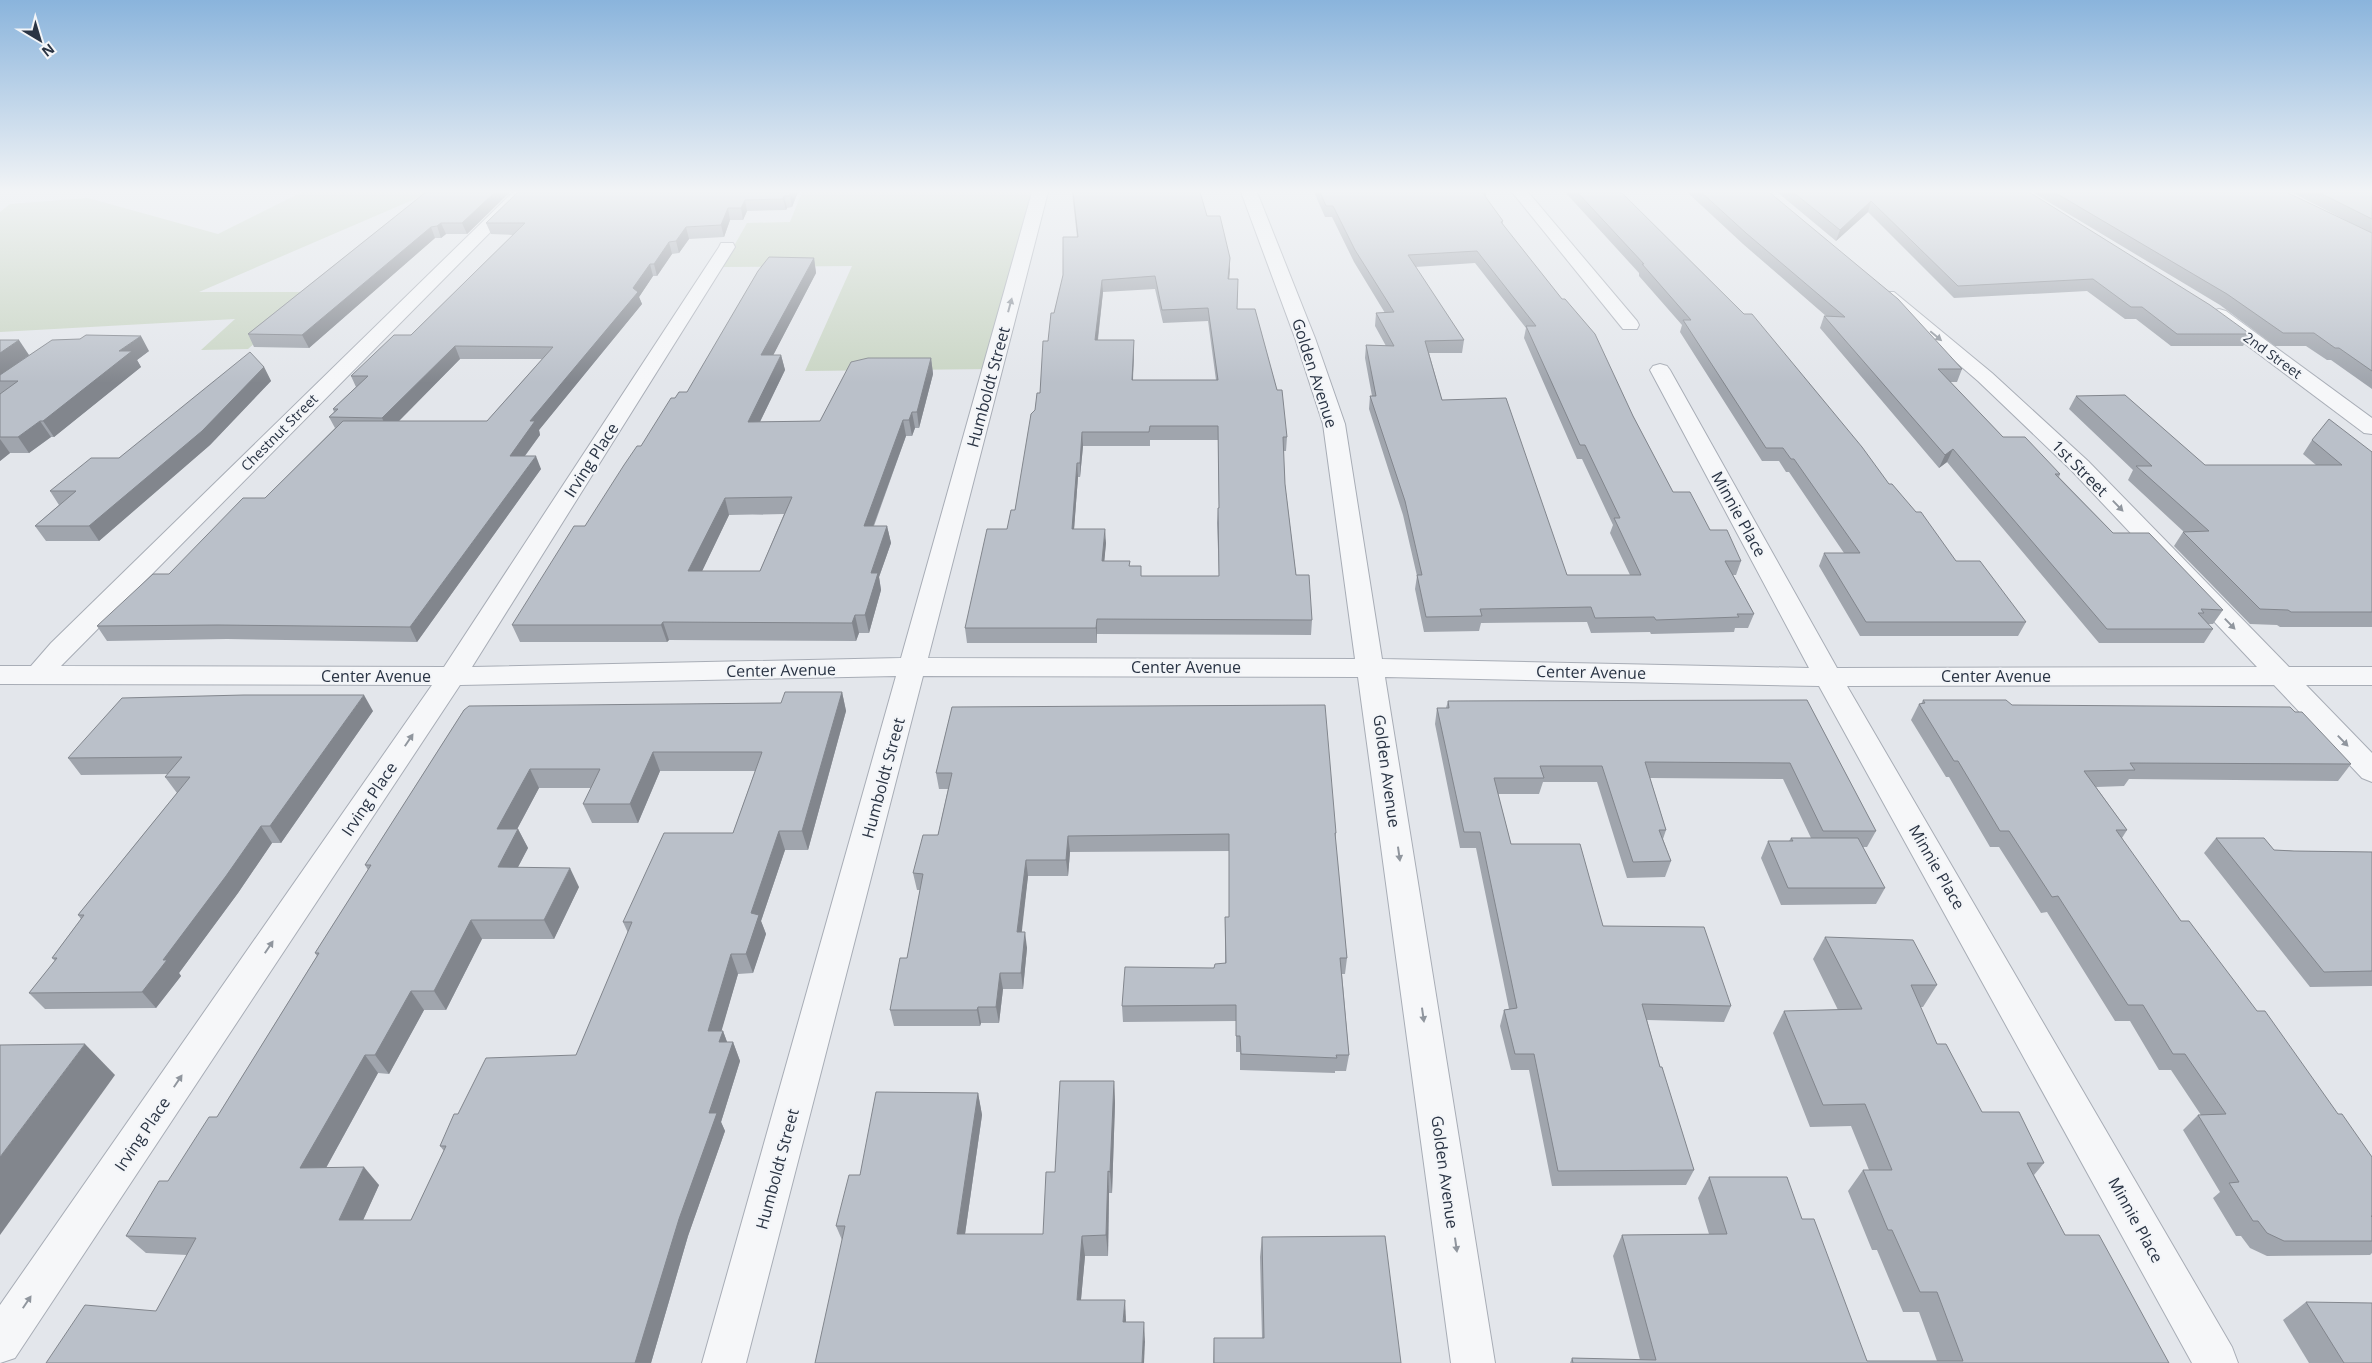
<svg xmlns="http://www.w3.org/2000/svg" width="2372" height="1363" font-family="'Open Sans',sans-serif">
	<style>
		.green { fill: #c9d5c4 }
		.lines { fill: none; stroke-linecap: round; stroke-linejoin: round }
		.street-casing { stroke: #a8adb6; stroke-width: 2 }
		.street { fill: #f6f7f9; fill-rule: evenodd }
		.wall { fill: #a0a5ad; fill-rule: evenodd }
		.shaded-wall { fill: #82868d }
		.building { fill: #bac0c9; stroke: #82868d; fill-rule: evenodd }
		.oneway { fill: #90969e }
		.labels { text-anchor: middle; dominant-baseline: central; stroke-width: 4.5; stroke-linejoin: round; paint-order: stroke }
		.far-street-label { font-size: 14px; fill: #2a3444; stroke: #f3f5f8 }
		.street-label { font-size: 16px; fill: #2a3444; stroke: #f3f5f8 }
	</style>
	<rect width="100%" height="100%" fill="#e3e6eb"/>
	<!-- green -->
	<g class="green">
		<polygon points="302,192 431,192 199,292 314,292 248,349 201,350 235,319 0,332 0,212 10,204 88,198 218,234"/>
		<polygon points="802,192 1035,192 993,369 805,371 852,266 722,267 747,223 790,222"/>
	</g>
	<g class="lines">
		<defs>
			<g id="street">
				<polygon points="513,192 530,192 61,666 444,667 719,247 721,243 733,243 735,247 472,667 901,658 1032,192 1048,192 928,658 1355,659 1323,424 1295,338 1241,192 1257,192 1315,338 1345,424 1382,659 1809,668 1650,370 1653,366 1660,364 1667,366 1670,370 1837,668 2257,667 2072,471 1978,381 1879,296 1882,292 1894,292 1992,373 2088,461 2289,667 2372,667 2372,685 2306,685 2372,753 2372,782 2362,778 2274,685 1847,686 2232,1347 2238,1363 2192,1363 1819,686 1385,677 1495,1363 1451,1363 1358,677 923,676 746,1363 702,1363 896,676 460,685 15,1358 0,1363 0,1305 432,685 0,684 0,666 31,666 51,643"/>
				<polygon points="1512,192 1528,192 1637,321 1639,325 1637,329 1623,329"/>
				<polygon points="2219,309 2226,311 2372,418 2372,434 2364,433 2212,319 2210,315 2212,311"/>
			</g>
		</defs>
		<!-- street casing -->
		<use href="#street" class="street-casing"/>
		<!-- street -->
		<use href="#street" class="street"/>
	</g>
	<!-- wall -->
	<g class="wall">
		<polygon points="426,192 510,192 467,234 446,234 441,238 435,238 309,348 254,347 248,334"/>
		<path d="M518,192H798L792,207L787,208L786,210L747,211L743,220H730L724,237L689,239L679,253L672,254L657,276H653L639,297L642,304L539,430L540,435L525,456L541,469L417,642L227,639L107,641L97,626L169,574L265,498L335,428L329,417L334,412L333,409L356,387L351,376L411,335L513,235L491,234L486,223ZM460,359H542L487,421H399Z"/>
		<path d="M1072,192H1200L1207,216L1230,258L1229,279L1237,309L1287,437L1286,451H1283L1285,484L1296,575L1312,620L1311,635L1097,634V643H967L965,628L1007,529L1015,510L1035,410L1040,393L1054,313L1077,237ZM1155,289L1163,323L1208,321L1216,380H1133L1134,353L1098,340L1103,292ZM1150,440H1218L1219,508H1218L1217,523L1219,576H1141L1130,566L1104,561L1106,543L1074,529L1078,477H1080L1083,446H1150Z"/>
		<path d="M1314,192H1486V197L1503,221V224L1633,416L1673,492L1710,530L1741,561L1736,575H1733L1754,614L1748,628H1735L1734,632L1651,634L1650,632L1591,633L1587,622L1481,623L1479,631L1424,632L1415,589L1417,576L1403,515L1369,409L1370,396H1372L1365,358L1366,345L1386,346L1375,326L1376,313H1385L1354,262L1332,217H1325ZM1475,263L1526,328L1524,338L1577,459H1582L1613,525L1610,533L1630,575H1567L1442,400L1429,353H1462L1464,340L1415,267Z"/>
		<polygon points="1565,192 1621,192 1889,484 1956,561 2026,622 2018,636 1860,636 1819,566 1824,553 1844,553 1789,472 1786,472 1779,461 1762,461 1680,332 1682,325 1639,276 1639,273"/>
		<polygon points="1687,192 1769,192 1962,369 1957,382 1950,382 2003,437 2060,474 2059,477 2113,533 2223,610 2213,624 2208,624 2213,629 2204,643 2099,643 1947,462 1939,468 1820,328 1824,316 1826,316 1743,244"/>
		<polygon points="1777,192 2029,192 2250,334 2243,346 2171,346 2136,319 2125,319 2087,291 1954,298 1868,212 1836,241"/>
		<polygon points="2032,192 2286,192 2357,226 2291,192 2372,192 2372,389 2331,360 2327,360 2306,346 2275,346 2220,305"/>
		<path d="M814,258L816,273L773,355H781L785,370L760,422L820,421L931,358L933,374L919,428H915L912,436H906L874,526H887L891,543L879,577L881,590L869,633H859L856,641L669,640L667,642H520L512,625L585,526L675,398L687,392ZM784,514L760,571H702L729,515Z"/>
		<polygon points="0,340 29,355 149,351 137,360 141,367 54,437 51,437 29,453 10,453 0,461"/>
		<polygon points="264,367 271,381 210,445 99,541 46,541 35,526 59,505 50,491 119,458"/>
		<polygon points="2076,396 2205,465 2316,465 2303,454 2312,440 2372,452 2372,627 2280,627 2277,625 2250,624 2174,546 2183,532 2184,532 2128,480 2133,470 2069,409"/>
		<path d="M842,692L846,711L808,850H785L761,921L766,934L753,973L738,974L721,1031H723L727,1042H733L740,1061L721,1122L725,1131L688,1236L651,1363H46L156,1311L187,1255L146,1253L126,1236L217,1117L317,956L315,953L368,870L365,865L464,710L781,703ZM660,771H755L733,833L623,922L628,933L576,1055L458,1114L440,1146L444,1151L411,1220H363L379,1185L326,1168L378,1073L389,1074L424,1010H446L482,939H554L579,887L518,867L528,848L518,829H517L539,788H591L583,804L592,823H638Z"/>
		<polygon points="1807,700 1876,831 1867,847 1863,847 1885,888 1876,904 1781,905 1761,858 1768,841 1789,841 1791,838 1811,838 1783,779 1650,778 1666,830 1663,839 1671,861 1665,877 1627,878 1597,782 1543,782 1539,794 1498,794 1511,844 1603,926 1731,1006 1724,1022 1647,1020 1660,1067 1694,1170 1686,1185 1552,1186 1529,1070 1511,1070 1500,1026 1504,1010 1509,1009 1476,848 1460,848 1435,724 1437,708 1446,708 1448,701"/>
		<polygon points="1923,700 2012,705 2351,764 2338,781 2129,779 2124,786 2096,787 2127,830 2122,838 2372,1241 2372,1253 2370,1255 2267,1256 2250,1248 2241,1236 2236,1236 2213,1198 2220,1192 2183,1130 2198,1115 2201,1115 2171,1070 2159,1070 2130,1021 2115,1021 2047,912 2041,913 1999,847 1990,847 1949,777 1946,777 1911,720 1919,704 1921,704"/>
		<polygon points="952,707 1336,833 1335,841 1347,958 1345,974 1342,974 1349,1055 1346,1071 1335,1071 1335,1073 1240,1070 1240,1052 1236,1052 1236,1021 1123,1022 1122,1006 1225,963 1225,917 1229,917 1229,851 1070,852 1068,876 1028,876 1021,932 1027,948 1023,989 1003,989 999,1023 981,1023 980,1026 894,1026 890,1010 907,958 920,890 917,890 913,873 938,835 948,789 939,789 936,773"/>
		<polygon points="373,711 281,843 272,843 238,893 179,973 181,976 156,1008 45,1009 29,993 55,961 52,958 81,919 78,915 177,793 165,777 168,774 81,775 68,758"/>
		<polygon points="2216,838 2274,850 2294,851 2372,852 2372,986 2310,987 2204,853"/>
		<polygon points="1825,937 1937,985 1923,1007 1920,1007 1937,1044 1982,1112 2044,1163 2034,1175 2065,1235 2169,1363 1570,1363 1572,1358 1640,1360 1613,1256 1622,1235 1709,1234 1698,1198 1709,1177 1802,1219 1867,1361 1937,1361 1919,1312 1903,1312 1877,1250 1872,1250 1848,1191 1863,1170 1869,1170 1851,1126 1810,1127 1773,1033 1784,1011 1838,1010 1813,959"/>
		<polygon points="1114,1081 1115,1103 1112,1193 1109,1193 1108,1256 1085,1256 1081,1300 1126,1322 1145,1342 842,1240 836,1226 860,1175 978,1093 982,1115 965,1234 1043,1234"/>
		<polygon points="1262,1237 1401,1363 1213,1363 1214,1338 1262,1338 1260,1257"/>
		<polygon points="2306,1302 2372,1363 2309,1363 2283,1320"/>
	</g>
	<!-- shaded-wall -->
	<g class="shaded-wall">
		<polygon points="495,192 510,192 467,234 462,223"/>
		<polygon points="791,192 798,192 792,207 790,196"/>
		<polygon points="784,196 787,208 786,210 783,199"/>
		<polygon points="745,200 747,211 743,220 741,208"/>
		<polygon points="1871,201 1868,212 1836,241 1840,230"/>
		<polygon points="728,208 730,220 724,237 721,225"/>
		<polygon points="441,223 446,234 441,238 437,226"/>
		<polygon points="431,227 435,238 309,348 302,335"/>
		<polygon points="686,227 689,239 679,253 676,241"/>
		<polygon points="669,242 672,254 657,276 654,264"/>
		<polygon points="814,258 816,273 765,371 761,355"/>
		<polygon points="1230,258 1230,270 1228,291 1228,279"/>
		<polygon points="650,264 653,276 639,297 642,304 539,430 540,435 515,469 510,456 530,421 633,288"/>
		<polygon points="1102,280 1103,292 1096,353 1095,340"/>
		<polygon points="141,336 149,351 137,360 141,367 54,437 43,421 119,351"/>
		<polygon points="19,340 29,355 0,376 0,353"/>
		<polygon points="1134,340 1134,353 1132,394 1132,380"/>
		<polygon points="455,346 460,359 388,432 382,418"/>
		<polygon points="781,355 785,370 752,438 748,422"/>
		<polygon points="931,358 933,374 919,428 917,412"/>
		<polygon points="264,367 271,381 210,445 99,541 89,526"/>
		<polygon points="912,412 915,428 912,436 909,420"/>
		<polygon points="903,420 906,436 867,543 864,526"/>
		<polygon points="40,421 51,437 29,453 18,437"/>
		<polygon points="1082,432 1083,446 1080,477 1080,463"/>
		<polygon points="0,439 10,453 0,461"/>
		<polygon points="1953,449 1947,462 1939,468 1945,455"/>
		<polygon points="536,456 541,469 417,642 410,627"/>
		<polygon points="1077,463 1078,477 1073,543 1072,529"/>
		<polygon points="725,498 729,515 694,588 688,571"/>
		<polygon points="887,526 891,543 879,577 881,590 869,633 865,615 871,573"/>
		<polygon points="1105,529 1106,543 1103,576 1102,561"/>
		<polygon points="855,615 859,633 856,641 852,623"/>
		<polygon points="1097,619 1097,643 1096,628"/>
		<polygon points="663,622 669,640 667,642 661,625"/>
		<polygon points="842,692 846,711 808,850 802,831"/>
		<polygon points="364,695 373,711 281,843 270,826"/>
		<polygon points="653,752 660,771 638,823 630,804"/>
		<polygon points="530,769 539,788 507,848 497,829"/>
		<polygon points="261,826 272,843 238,893 179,973 181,976 156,1008 142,992 163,960"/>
		<polygon points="518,829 528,848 508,886 498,867"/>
		<polygon points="779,831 785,850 761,921 766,934 753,973 746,954 751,913"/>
		<polygon points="1068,836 1070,852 1068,876 1066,860"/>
		<polygon points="1026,860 1028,876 1020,948 1017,932"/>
		<polygon points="570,868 579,887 554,939 544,920"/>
		<polygon points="471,920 482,939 446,1010 434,991"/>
		<polygon points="1025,932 1027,948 1023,989 1021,973"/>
		<polygon points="731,954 738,974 716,1050 708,1031"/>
		<polygon points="1000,973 1003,989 999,1023 996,1007"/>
		<polygon points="411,991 424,1010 389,1074 375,1055"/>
		<polygon points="978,1007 981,1023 980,1026 977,1010"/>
		<polygon points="723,1031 730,1050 733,1042 740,1061 721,1122 725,1131 688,1236 651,1363 635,1363 709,1113 719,1042"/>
		<polygon points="85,1044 115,1075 0,1235 0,1157"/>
		<polygon points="365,1055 378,1073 316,1186 300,1168"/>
		<polygon points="1114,1081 1115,1103 1112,1193 1110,1172"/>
		<polygon points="978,1093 982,1115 962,1255 957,1234"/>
		<polygon points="364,1167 379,1185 355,1238 339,1220"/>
		<polygon points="1108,1171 1109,1193 1108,1256 1106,1235"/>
		<polygon points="1082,1236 1085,1256 1079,1320 1077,1300"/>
		<polygon points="1125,1300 1126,1320 1125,1342 1123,1322"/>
		<polygon points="1144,1322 1145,1342 1144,1363 1142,1363"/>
	</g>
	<!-- building -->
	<g class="building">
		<polygon points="426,192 495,192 462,223 441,223 437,226 431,227 302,335 248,334"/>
		<polygon points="518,192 791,192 790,196 784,196 783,199 745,200 741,208 728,208 721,225 686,227 676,241 669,242 654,264 650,264 633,288 638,292 530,421 535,421 510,456 536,456 410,627 218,625 97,626 153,574 169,574 243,498 265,498 343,421 487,421 553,347 455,346 382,418 329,417 338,409 333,409 368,376 351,376 394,335 411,335 525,223 486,223"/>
		<path d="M1073,192H1200L1207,216H1220L1230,258L1228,279H1238L1237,309H1255L1277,390H1282L1287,437H1283L1285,484L1296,575H1309L1312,620L1097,619L1096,628H965L987,529H1007L1011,510H1015L1031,414L1035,410L1037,393H1040L1043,341H1048L1051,313H1054L1063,275V237H1078ZM1155,276L1162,310L1208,308L1218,380H1132L1134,340H1095L1102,280ZM1150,426H1218L1219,508H1218L1219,576H1141V566H1129L1130,561H1102L1105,529H1072L1077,463H1080L1082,432H1149Z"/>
		<path d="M1320,192H1482L1503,221L1501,222L1562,299H1565L1595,334L1633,416L1673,492H1690L1710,530H1727L1741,561H1725L1754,614H1737L1739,617L1656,620L1654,617L1595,618L1591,607L1480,609L1482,616L1426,617L1417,575H1422L1405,501L1370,396H1376L1366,345L1394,346L1376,313L1394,312L1355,250L1333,206H1326ZM1477,251L1536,326H1526L1580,445H1585L1620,518H1614L1641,575H1567L1506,398L1442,400L1425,341L1464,340L1408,255Z"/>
		<polygon points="1577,192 1621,192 1744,314 1752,314 1862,447 1889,484 1892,484 1916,512 1921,512 1956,561 1980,561 2026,622 1866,622 1824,553 1860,553 1794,459 1791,459 1783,448 1766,448 1683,320 1691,320 1642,264 1644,264"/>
		<polygon points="1701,192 1769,192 1898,299 1962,369 1938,369 2003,437 2025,437 2060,474 2055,474 2113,533 2149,533 2223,610 2201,609 2204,613 2198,613 2213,629 2107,629 1953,449 1945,455 1824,316 1845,317 1746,233"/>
		<polygon points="1793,192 2029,192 2210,305 2250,334 2177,334 2142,307 2131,307 2093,279 1958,286 1871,201 1840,230"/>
		<polygon points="2054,192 2286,192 2372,233 2372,371 2339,348 2335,348 2314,333 2283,333 2227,294"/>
		<polygon points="2318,192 2372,192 2372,219"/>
		<path d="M769,257L814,258L761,355H781L748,422L820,421L851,362L868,358H931L917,412H912L909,420H903L864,526H887L871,573H878L865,615H855L852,623L663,622L661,625H512L574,526H585L624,465L637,446H641L671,398H675L679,392H687L758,271ZM792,497L760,571H688L725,498Z"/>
		<polygon points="86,335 141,336 119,351 132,351 43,421 40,421 18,437 0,437 0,394 18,381 0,381 0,375 52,340 80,339"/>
		<polygon points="0,340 19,340 0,353"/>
		<polygon points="250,352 264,367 202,431 89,526 35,526 76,491 50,491 91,458 119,458"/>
		<polygon points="2125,395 2205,465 2342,465 2312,440 2329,419 2372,452 2372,612 2291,612 2288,610 2260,609 2183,532 2209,531 2136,466 2152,466 2076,396"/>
		<path d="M785,692H842L802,831H779L751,913L759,915L746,954H731L708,1031H723L719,1042H733L709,1113H717L679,1219L635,1363H46L85,1305L156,1311L196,1238L126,1236L159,1181H168L209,1117H217L319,953H315L371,865H365L464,710L469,706L781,703ZM653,752H762L733,833H664L623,922H632L576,1055L486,1058L458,1114H454L440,1146H446L411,1220H339L364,1167L300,1168L365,1055H375L411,991H434L471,920H544L570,868L498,867L518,829H497L530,769H600L583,804H630Z"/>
		<polygon points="244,695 364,695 270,826 261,826 226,876 163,960 167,960 142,992 29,993 57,958 52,958 84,915 78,915 190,777 165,777 182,757 68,758 122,698"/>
		<polygon points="1807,700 1876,831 1823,831 1790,763 1645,762 1666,830 1659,830 1671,861 1633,862 1602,766 1540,766 1544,778 1494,778 1511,844 1580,844 1603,926 1704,927 1731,1006 1642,1004 1660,1067 1662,1067 1694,1170 1558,1171 1534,1054 1515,1054 1504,1010 1517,1008 1480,832 1464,832 1437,708 1449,708 1448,701"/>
		<polygon points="1923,700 2006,700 2012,705 2290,707 2295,712 2302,712 2351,764 2130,763 2135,770 2084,771 2127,830 2116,830 2181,921 2189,921 2257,1011 2265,1011 2338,1114 2342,1114 2372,1157 2372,1216 2371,1216 2372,1217 2372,1241 2284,1241 2267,1233 2258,1221 2253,1221 2229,1183 2239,1182 2198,1115 2226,1114 2185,1054 2173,1054 2143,1005 2128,1005 2058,896 2052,897 2009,831 2000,831 1958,761 1954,761 1919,704 1925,703"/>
		<polygon points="1325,705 1336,833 1335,833 1347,958 1340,958 1349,1055 1336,1055 1337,1058 1241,1054 1240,1036 1236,1036 1236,1005 1122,1006 1125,967 1214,968 1215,964 1226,963 1225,917 1229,917 1229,834 1068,836 1066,860 1026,860 1017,932 1025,932 1021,973 1000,973 996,1007 978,1007 977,1010 890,1010 900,958 907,958 923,874 913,873 923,835 938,835 952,773 936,773 952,707"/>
		<polygon points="1791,838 1858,838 1885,888 1788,888 1768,841 1793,841"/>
		<polygon points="2216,838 2264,838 2274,850 2294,851 2372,852 2372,971 2324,972"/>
		<polygon points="1825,937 1913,940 1937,985 1911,985 1937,1044 1946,1044 1982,1112 2019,1112 2044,1163 2027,1163 2065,1235 2099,1235 2169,1363 1573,1363 1572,1358 1656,1360 1622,1235 1727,1234 1709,1177 1787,1177 1802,1219 1814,1219 1867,1361 1963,1361 1937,1292 1920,1292 1892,1230 1888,1230 1863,1170 1892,1170 1865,1104 1823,1105 1784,1011 1862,1009"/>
		<polygon points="85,1044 0,1157 0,1045"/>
		<polygon points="1060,1081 1114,1081 1110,1172 1108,1171 1106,1235 1082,1236 1077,1300 1125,1300 1123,1322 1144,1322 1142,1363 815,1363 845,1226 836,1226 849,1175 860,1175 876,1092 978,1093 957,1234 1043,1234 1046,1172 1055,1172"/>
		<polygon points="1385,1236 1401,1363 1214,1363 1214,1338 1264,1338 1262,1237"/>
		<polygon points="2306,1302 2372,1303 2372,1363 2344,1363"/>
	</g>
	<!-- one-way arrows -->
	<defs><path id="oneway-solid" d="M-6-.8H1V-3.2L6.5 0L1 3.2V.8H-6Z" transform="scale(1.25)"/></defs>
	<g class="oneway">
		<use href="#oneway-solid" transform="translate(1010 305) rotate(-75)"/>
		<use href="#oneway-solid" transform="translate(1936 336) rotate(40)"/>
		<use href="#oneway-solid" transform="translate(2118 506) rotate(46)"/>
		<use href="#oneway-solid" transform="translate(2230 624) rotate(46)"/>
		<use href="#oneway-solid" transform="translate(409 740) rotate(-56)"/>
		<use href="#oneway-solid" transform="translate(2343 741) rotate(46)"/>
		<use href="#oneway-solid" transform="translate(1399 854) rotate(82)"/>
		<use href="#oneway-solid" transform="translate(269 947) rotate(-56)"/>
		<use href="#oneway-solid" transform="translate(1423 1015) rotate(82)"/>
		<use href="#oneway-solid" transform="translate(178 1081) rotate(-56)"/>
		<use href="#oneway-solid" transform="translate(1456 1245) rotate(82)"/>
		<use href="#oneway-solid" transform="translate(27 1302) rotate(-56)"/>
	</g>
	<!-- sky -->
	<linearGradient id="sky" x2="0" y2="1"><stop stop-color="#8ab4dc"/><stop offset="0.5" stop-color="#f2f4f6"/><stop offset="1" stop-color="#f2f4f6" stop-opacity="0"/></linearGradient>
	<rect width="2372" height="383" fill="url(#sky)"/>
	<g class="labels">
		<!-- far-street labels -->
		<g class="far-street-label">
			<text transform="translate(2273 355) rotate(36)">2nd Street</text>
			<text transform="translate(279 432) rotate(-45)">Chestnut Street</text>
		</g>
		<!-- street labels -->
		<g class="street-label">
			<text transform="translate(1315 373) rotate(72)">Golden Avenue</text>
			<text transform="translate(988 387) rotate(-75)">Humboldt Street</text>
			<text transform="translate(591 460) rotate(-57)">Irving Place</text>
			<text transform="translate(2080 468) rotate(45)">1st Street</text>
			<text transform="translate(1739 514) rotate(61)">Minnie Place</text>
			<text x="1186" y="667">Center Avenue</text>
			<text transform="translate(781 670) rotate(-1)">Center Avenue</text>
			<text transform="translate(1591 672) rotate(1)">Center Avenue</text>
			<text x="376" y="676">Center Avenue</text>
			<text x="1996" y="676">Center Avenue</text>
			<text transform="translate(1387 771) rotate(82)">Golden Avenue</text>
			<text transform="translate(883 778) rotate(-75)">Humboldt Street</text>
			<text transform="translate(369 799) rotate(-56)">Irving Place</text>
			<text transform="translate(1937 867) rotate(60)">Minnie Place</text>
			<text transform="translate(142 1134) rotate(-56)">Irving Place</text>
			<text transform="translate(777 1169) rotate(-75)">Humboldt Street</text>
			<text transform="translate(1445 1172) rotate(82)">Golden Avenue</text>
			<text transform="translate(2136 1220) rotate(61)">Minnie Place</text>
		</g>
	</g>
	<!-- north arrow -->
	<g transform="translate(40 40) rotate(142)" stroke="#f3f5f8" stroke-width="4" paint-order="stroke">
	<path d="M0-4L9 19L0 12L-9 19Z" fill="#2a3444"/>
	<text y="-8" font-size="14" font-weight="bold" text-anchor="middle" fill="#2a3444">N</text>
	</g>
</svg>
